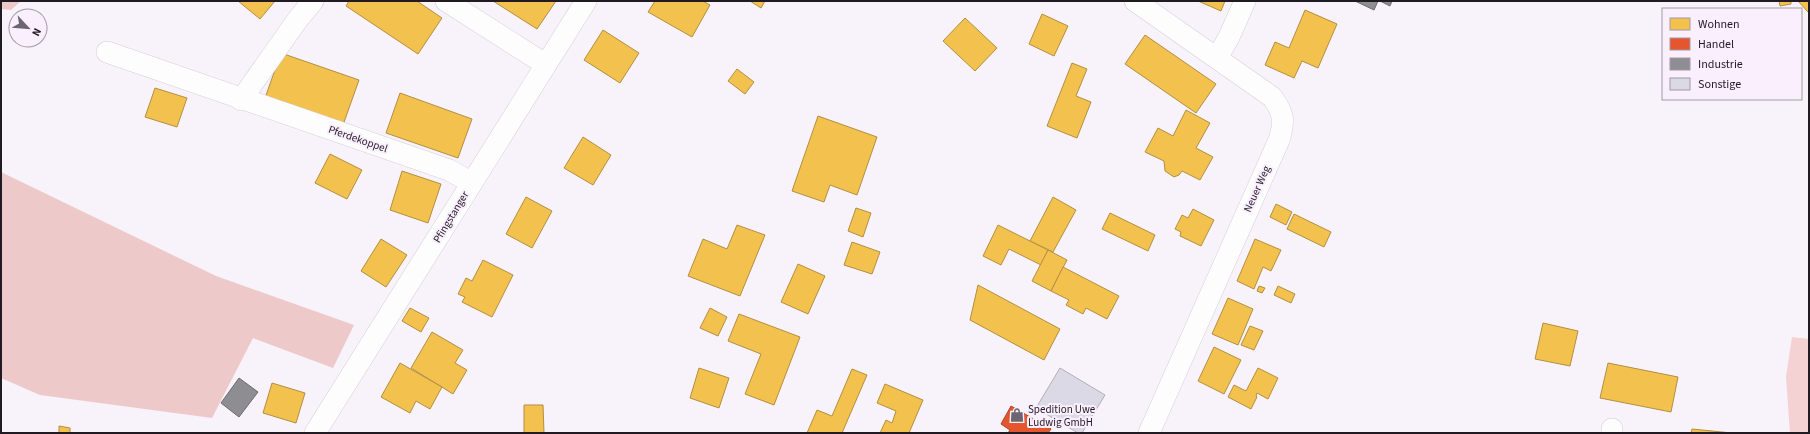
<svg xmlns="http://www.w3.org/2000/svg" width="1810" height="434" font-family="'Source Sans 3',sans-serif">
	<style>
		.green { fill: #f4d1d2 }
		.forest { fill: #eec9ca }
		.homes { fill: #f2c14e; stroke: #b38f41 }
		.shops { fill: #e4572e; stroke: #aa452a }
		.industry { fill: #8d8d92; stroke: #6d6a70 }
		.building { fill: #dbd9e6; stroke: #b2afb7 }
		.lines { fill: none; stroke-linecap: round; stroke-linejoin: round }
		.minor-casing { stroke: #d5cfd7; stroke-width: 22 }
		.minor { stroke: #fefdfe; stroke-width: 21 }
		.labels { text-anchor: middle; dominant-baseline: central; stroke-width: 4; stroke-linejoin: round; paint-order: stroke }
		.street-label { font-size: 11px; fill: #211a22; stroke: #f9effd }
		.poi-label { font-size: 11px; fill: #211a22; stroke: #f9effd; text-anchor: start }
	</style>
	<rect width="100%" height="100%" fill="#f8f2fa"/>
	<!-- green -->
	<polygon class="green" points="1792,337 1809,339 1809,433 1790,433 1786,377"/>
	<!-- forest -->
	<g class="forest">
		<polygon points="1,1 21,1 11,10 1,9"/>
		<polygon points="1,172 216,276 354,325 333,368 253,338 212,418 40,395 1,378"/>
	</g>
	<!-- homes -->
	<g class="homes">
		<polygon points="238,1 275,1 260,19"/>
		<polygon points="349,1 417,1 442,18 418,54 346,6"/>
		<polygon points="493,1 556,1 537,29"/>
		<polygon points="655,1 703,1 710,5 692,37 648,12"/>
		<polygon points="750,1 765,1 761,8"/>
		<polygon points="1198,1 1225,1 1221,11"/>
		<polygon points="1779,1 1791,1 1791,4 1780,6"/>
		<polygon points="1798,1 1809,1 1809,11 1808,12"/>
		<polygon points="1305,10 1337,24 1318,68 1302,61 1294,78 1265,65 1275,42 1289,48"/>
		<polygon points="1042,14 1068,26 1054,56 1029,44"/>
		<polygon points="965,18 997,48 975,71 943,41"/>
		<polygon points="603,30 639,53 620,83 584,60"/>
		<polygon points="1145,35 1216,84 1196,113 1125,64"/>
		<polygon points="281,53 359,80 343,125 265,98"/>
		<polygon points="1072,63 1087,69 1076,96 1091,102 1077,138 1047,126"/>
		<polygon points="737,69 754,82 745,94 728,81"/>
		<polygon points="155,88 187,98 177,127 145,117"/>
		<polygon points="400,93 472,119 458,158 386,133"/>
		<polygon points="1186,110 1210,123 1196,148 1213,157 1200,180 1182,171 1179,175 1174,177 1165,171 1164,161 1145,152 1158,128 1173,136"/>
		<polygon points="818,116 877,137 857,195 830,185 824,202 792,191"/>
		<polygon points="583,137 611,155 593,185 564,168"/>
		<polygon points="330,154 362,170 347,199 315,183"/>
		<polygon points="402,171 441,184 428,223 390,210"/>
		<polygon points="526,197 552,211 532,248 506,234"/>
		<polygon points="1053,197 1076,210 1053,252 1030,241"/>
		<polygon points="1276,204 1292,212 1286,225 1270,217"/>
		<polygon points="856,208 871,213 863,237 848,231"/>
		<polygon points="1193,209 1214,220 1201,246 1180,236 1181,232 1175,229 1182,215 1188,218"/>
		<polygon points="1110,213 1155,235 1148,251 1102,229"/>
		<polygon points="1294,214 1331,232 1324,247 1287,229"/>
		<polygon points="737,225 765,235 740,296 688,276 703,239 727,249"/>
		<polygon points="998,225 1048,250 1041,265 1009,249 1001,265 983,256"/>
		<polygon points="381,239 407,255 386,287 361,271"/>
		<polygon points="1255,239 1281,250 1271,271 1263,267 1254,289 1237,281"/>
		<polygon points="852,242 880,252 872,274 844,265"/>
		<polygon points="1048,250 1067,260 1051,291 1032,281"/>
		<polygon points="483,260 513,275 492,317 462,302 465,297 458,294 466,278 472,281"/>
		<polygon points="798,264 825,276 808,314 781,302"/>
		<polygon points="1063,267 1119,296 1107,319 1086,308 1083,314 1066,305 1069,300 1051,291"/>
		<polygon points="978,285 1060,329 1044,360 970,320"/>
		<polygon points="1259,286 1265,288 1262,293 1257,291"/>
		<polygon points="1278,286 1295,294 1291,303 1274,295"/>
		<polygon points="1228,298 1253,309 1238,345 1212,334"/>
		<polygon points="410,308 429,318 421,332 402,321"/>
		<polygon points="710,308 727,317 718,336 700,328"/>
		<polygon points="739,314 800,337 774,405 745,394 761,354 728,341"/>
		<polygon points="1543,323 1578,331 1570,366 1535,359"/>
		<polygon points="1250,326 1263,331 1254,350 1241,345"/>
		<polygon points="432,332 463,350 455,363 467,370 453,394 411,368"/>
		<polygon points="1214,347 1241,360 1224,394 1198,381"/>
		<polygon points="400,363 442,387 430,409 416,401 410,413 381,397"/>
		<polygon points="1608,363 1678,377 1671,412 1600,398"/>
		<polygon points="699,368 729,378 719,408 690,398"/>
		<polygon points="1258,368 1278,378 1268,399 1257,393 1256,396 1257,397 1251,409 1228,397 1234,385 1246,391"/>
		<polygon points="852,369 867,375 842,433 807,433 817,410 832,416"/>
		<polygon points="272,383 305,393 296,423 263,413"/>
		<polygon points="885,384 923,400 909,433 880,433 886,420 892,423 896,411 877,403"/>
		<polygon points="524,405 543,405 544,433 524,433"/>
		<polygon points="59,426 70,428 70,433 59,433"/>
		<polygon points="1692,429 1732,433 1691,433"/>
	</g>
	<!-- shops -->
	<polygon class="shops" points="1011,406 1051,429 1048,433 1008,433 1010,430 1001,424"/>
	<!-- industry -->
	<g class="industry">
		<polygon points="1355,1 1378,1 1374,10"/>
		<polygon points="1380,1 1392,1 1390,6"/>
		<polygon points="239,378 258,392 239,417 221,403"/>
	</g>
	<!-- building -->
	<polygon class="building" points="1060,368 1105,395 1082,433 1078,433 1036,408"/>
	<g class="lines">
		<defs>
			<g id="minor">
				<polyline points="446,1 545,64"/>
				<path d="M1135,1L1272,97C1284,113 1285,121 1279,140L1149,433"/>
				<polyline points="107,52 449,170 472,183"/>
				<polyline points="1217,58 1229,37 1245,1"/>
				<polyline points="241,100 298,19 313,1"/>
				<polyline points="1612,429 1612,433"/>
				<polyline points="315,433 586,1"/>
			</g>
		</defs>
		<!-- minor casing -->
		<use href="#minor" class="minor-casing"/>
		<!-- minor -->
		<use href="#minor" class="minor"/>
	</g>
	<!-- icons -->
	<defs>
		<symbol id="shop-bare" viewBox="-9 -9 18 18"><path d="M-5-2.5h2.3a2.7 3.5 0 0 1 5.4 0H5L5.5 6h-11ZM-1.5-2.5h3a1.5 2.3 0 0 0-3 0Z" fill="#6c666e" stroke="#f9effd" stroke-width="2.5" paint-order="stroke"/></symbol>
	</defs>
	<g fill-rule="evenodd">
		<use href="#shop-bare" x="1007" y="405" width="20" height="20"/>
	</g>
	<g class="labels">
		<!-- street labels -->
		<g class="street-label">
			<text transform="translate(358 139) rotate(19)">Pferdekoppel</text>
			<text transform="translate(1257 189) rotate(-66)">Neuer Weg</text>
			<text transform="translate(451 217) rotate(-59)">Pfingstanger</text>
		</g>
		<!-- poi labels -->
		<g class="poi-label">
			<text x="1028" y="409">Spedition Uwe<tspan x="1028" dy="13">Ludwig GmbH</tspan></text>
		</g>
	</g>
	<!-- border -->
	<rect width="1810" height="434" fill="none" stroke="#211a22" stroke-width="4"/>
	<!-- legend -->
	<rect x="1662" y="8" width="140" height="92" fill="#f9effd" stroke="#a39aa5"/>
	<rect x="1670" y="18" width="20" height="12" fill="#f2c14e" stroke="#a39aa5"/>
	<text x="1698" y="28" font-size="12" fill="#211a22">Wohnen</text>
	<rect x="1670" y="38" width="20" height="12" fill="#e4572e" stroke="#a39aa5"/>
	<text x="1698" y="48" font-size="12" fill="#211a22">Handel</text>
	<rect x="1670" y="58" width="20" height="12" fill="#8d8d92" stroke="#a39aa5"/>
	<text x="1698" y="68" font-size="12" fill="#211a22">Industrie</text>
	<rect x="1670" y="78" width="20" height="12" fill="#dbd9e6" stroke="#a39aa5"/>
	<text x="1698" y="88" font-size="12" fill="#211a22">Sonstige</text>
	<!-- north arrow -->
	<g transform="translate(28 28) rotate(116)"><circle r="19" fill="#f9effd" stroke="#a39aa5"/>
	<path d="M0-3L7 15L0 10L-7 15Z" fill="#6c666e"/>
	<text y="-6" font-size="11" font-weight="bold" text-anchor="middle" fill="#211a22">N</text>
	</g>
</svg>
